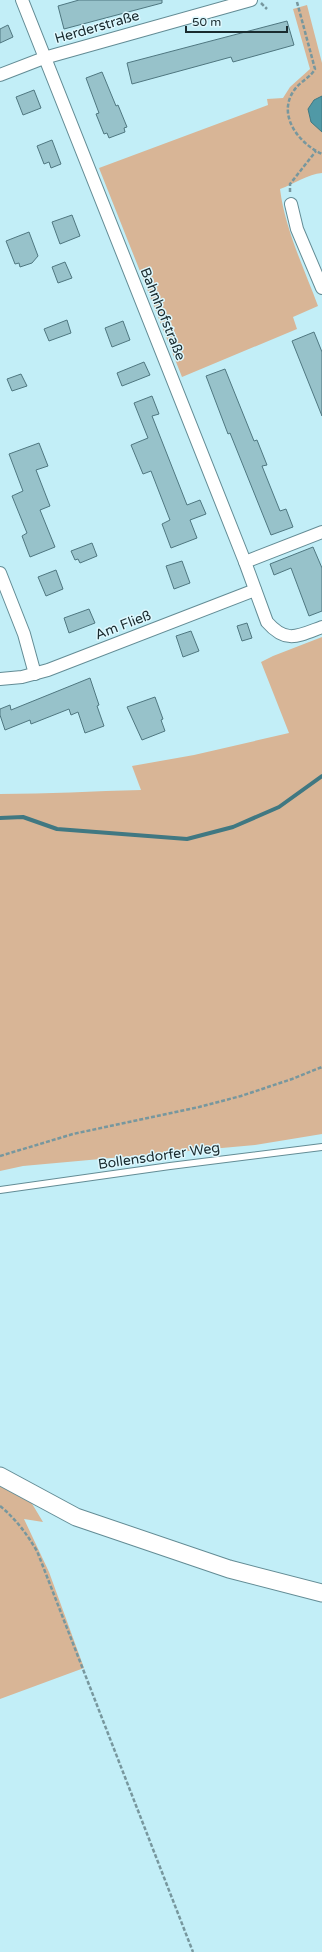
<svg xmlns="http://www.w3.org/2000/svg" width="322" height="1952" font-family="'Varela Round',sans-serif">
	<style>
		.green { fill: #d8b596 }
		.water { fill: #5099a6; stroke: #407882 }
		.lines { fill: none; stroke-linecap: round; stroke-linejoin: round }
		.stream { stroke: #407882; stroke-width: 4 }
		.building { fill: #97c2ca; stroke: #4f7780 }
		.service-casing { stroke: #638c95; stroke-width: 8 }
		.minor-casing { stroke: #638c95; stroke-width: 14 }
		.secondary-casing { stroke: #638c95; stroke-width: 19 }
		.path { stroke: #77979e; stroke-width: 2.5; stroke-dasharray: 4 2; stroke-linecap: butt }
		.service { stroke: #fff; stroke-width: 6 }
		.minor { stroke: #fff; stroke-width: 12 }
		.secondary { stroke: #fff; stroke-width: 17 }
		.labels { text-anchor: middle; dominant-baseline: central; stroke-width: 3; stroke-linejoin: round; paint-order: stroke }
		.street-label { font-size: 14px; fill: #1a2b2f; stroke: #def8fe }
	</style>
	<rect width="100%" height="100%" fill="#c2eef7"/>
	<!-- green -->
	<g class="green">
		<path d="M307,5L322,63V173C308,174 294,184 280,189C285,229 304,268 318,306L293,317L297,329L182,377L99,168L268,105L267,99L283,98L290,87L310,69L293,9Z"/>
		<path d="M322,637V1134L255,1145L23,1166L0,1171V794C47,794 94,791 141,790L132,766L194,755L289,733L261,662L273,656Z"/>
		<polygon points="0,1486 31,1502 43,1522 24,1519 49,1572 84,1668 0,1699"/>
	</g>
	<!-- water -->
	<polygon class="water" points="322,96 322,132 311,122 308,109 314,100"/>
	<g class="lines">
		<!-- stream -->
		<polyline class="stream" points="0,818 23,817 57,829 187,839 233,827 279,807 322,776"/>
	</g>
	<!-- building -->
	<g class="building">
		<polygon points="79,0 162,0 162,3 64,29 58,6"/>
		<polygon points="287,21 294,45 233,62 231,57 132,84 127,63"/>
		<polygon points="8,25 13,37 0,43 0,29"/>
		<polygon points="102,72 116,106 118,105 127,127 124,128 125,132 109,138 107,133 104,134 96,114 99,113 86,78"/>
		<polygon points="34,90 41,108 23,115 16,97"/>
		<polygon points="52,140 61,164 51,168 49,162 44,164 37,146"/>
		<polygon points="72,215 80,236 60,244 52,222"/>
		<polygon points="29,232 38,256 32,263 20,267 19,263 15,264 6,241"/>
		<polygon points="65,262 72,278 58,283 52,267"/>
		<polygon points="67,320 71,333 49,341 44,329"/>
		<polygon points="123,321 130,340 112,347 105,328"/>
		<polygon points="314,332 322,352 322,416 292,341"/>
		<polygon points="144,362 150,375 122,386 117,373"/>
		<polygon points="225,369 254,441 257,440 267,465 262,466 280,511 286,509 293,527 271,535 230,433 228,434 206,376"/>
		<polygon points="21,374 27,386 12,391 7,379"/>
		<polygon points="152,396 159,414 152,416 187,505 200,500 206,514 190,520 197,538 171,548 162,524 170,520 151,471 143,474 131,445 148,438 134,403"/>
		<polygon points="39,443 48,466 36,470 50,506 40,510 55,547 30,557 22,536 27,533 12,496 23,491 9,454"/>
		<polygon points="92,543 97,556 80,563 78,559 75,560 71,551"/>
		<polygon points="313,547 322,568 322,611 309,616 291,568 274,575 270,564"/>
		<polygon points="182,561 190,583 174,589 166,566"/>
		<polygon points="56,570 63,589 46,596 38,577"/>
		<polygon points="89,609 95,623 69,633 64,618"/>
		<polygon points="247,623 252,638 242,641 237,626"/>
		<polygon points="191,631 199,651 183,657 176,636"/>
		<polygon points="90,678 99,705 97,706 104,726 85,733 78,712 71,715 69,709 31,724 30,720 5,730 0,715 0,709 10,705 11,710"/>
		<polygon points="155,697 163,719 161,720 165,731 142,740 127,707"/>
	</g>
	<g class="lines">
		<defs>
			<polyline id="service" points="0,1190 170,1166 322,1147"/>
			<g id="minor">
				<path d="M22,0L245,562L267,622C286,644 298,636 322,627"/>
				<polyline points="0,75 44,58 251,0"/>
				<polyline points="291,204 297,229 322,288"/>
				<polyline points="245,562 322,532"/>
				<polyline points="0,573 24,634 35,674"/>
				<polyline points="0,679 22,677 48,670 255,590"/>
			</g>
			<polyline id="secondary" points="0,1476 76,1517 229,1569 322,1593"/>
		</defs>
		<!-- service casing -->
		<use href="#service" class="service-casing"/>
		<!-- minor casing -->
		<use href="#minor" class="minor-casing"/>
		<!-- secondary casing -->
		<use href="#secondary" class="secondary-casing"/>
		<!-- path -->
		<g class="path">
			<path d="M297,2L315,69C311,77 301,81 295,89C276,114 298,143 322,154"/>
			<polyline points="261,3 267,9"/>
			<polyline points="290,192 290,184 316,151"/>
			<polyline points="0,1156 73,1134 199,1107 241,1096 292,1079 322,1067"/>
			<path d="M0,1506C16,1519 26,1533 37,1551L193,1952"/>
		</g>
		<!-- service -->
		<use href="#service" class="service"/>
		<!-- minor -->
		<use href="#minor" class="minor"/>
		<!-- secondary -->
		<use href="#secondary" class="secondary"/>
	</g>
	<g class="labels">
		<!-- street labels -->
		<g class="street-label">
			<text transform="translate(97 27) rotate(-16)">Herderstraße</text>
			<text transform="translate(163 314) rotate(68)">Bahnhofstraße</text>
			<text transform="translate(123 625) rotate(-21)">Am Fließ</text>
			<text transform="translate(159 1156) rotate(-8)">Bollensdorfer Weg</text>
		</g>
	</g>
	<!-- scale -->
	<path d="M186 26v6h101v-6" fill="none" stroke="#1a2b2f" stroke-width="2"/>
	<text x="192" y="26" font-size="12" fill="#1a2b2f" stroke="#def8fe" stroke-width="3" paint-order="stroke">50 m</text>
</svg>
